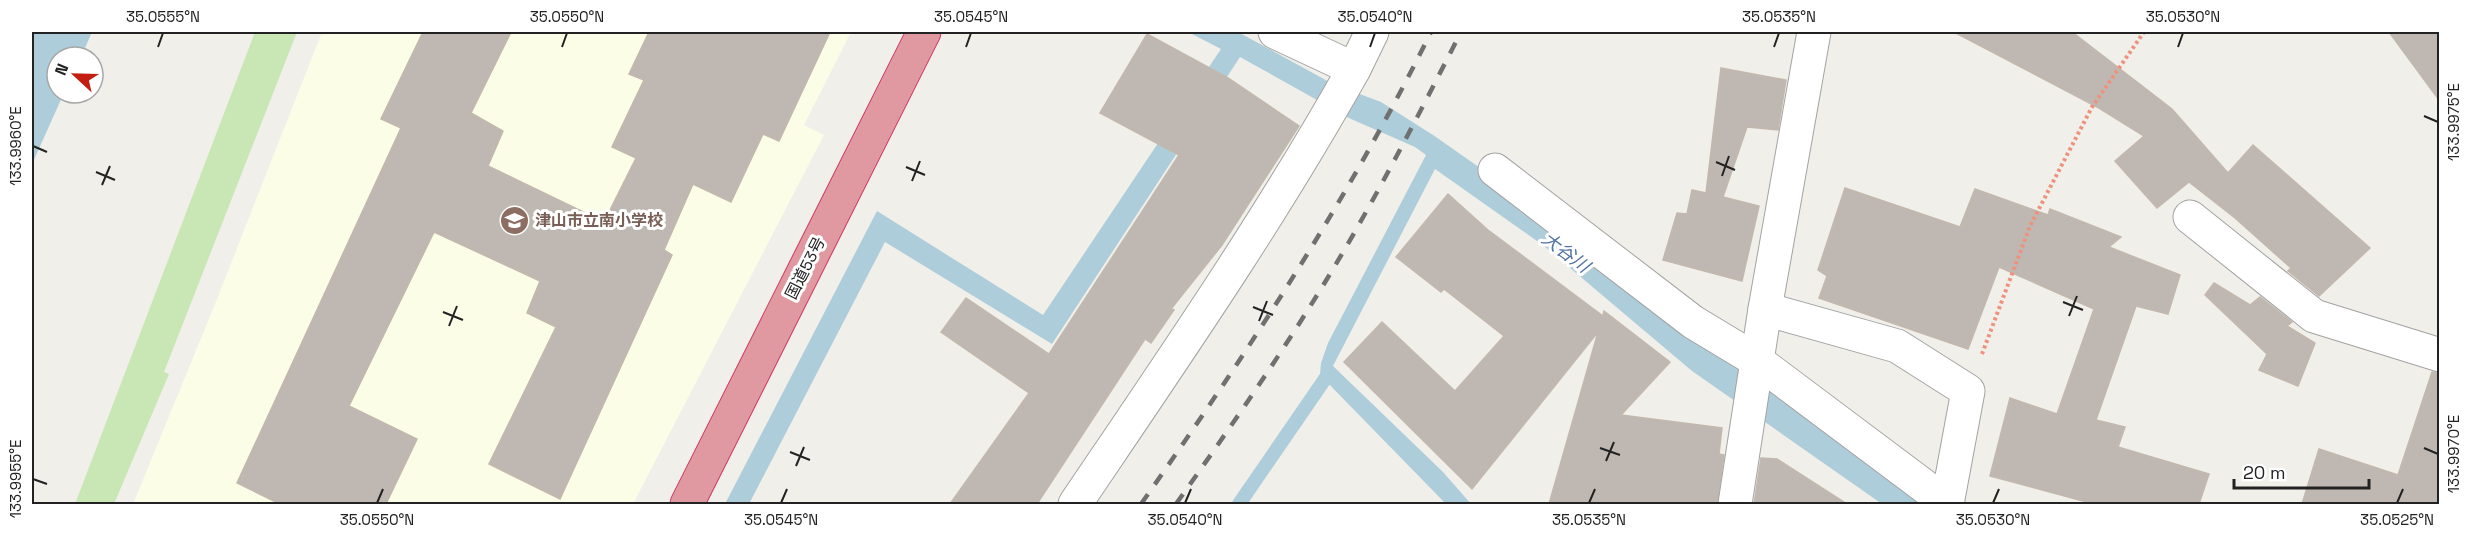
<svg xmlns="http://www.w3.org/2000/svg" width="2471" height="536" font-family="'Space Grotesk','Noto Sans JP',sans-serif">
	<style>
		.education { fill: #fbfde7 }
		.grass { fill: #c9e6b5 }
		.water { fill: #aecddb }
		.lines { fill: none; stroke-linecap: round; stroke-linejoin: round }
		.stream { stroke: #aecddb; stroke-width: 14 }
		.building { fill: #bfb8b2; stroke: #c2b8ad; stroke-width: 1.5 }
		.street-casing { stroke: #a3a3a3; stroke-width: 35 }
		.highway-casing { stroke: #ce3860; stroke-width: 35 }
		.path { stroke: #ef917d; stroke-width: 4; stroke-dasharray: 3 3; stroke-linecap: butt }
		.street { stroke: #fff; stroke-width: 33 }
		.highway { stroke: #e199a1; stroke-width: 33 }
		.rail { stroke: #707070; stroke-width: 4.5; stroke-dasharray: 12 12; stroke-linecap: butt }
		.ticks { fill: none; stroke: #222; stroke-width: 2 }
		.labels { text-anchor: middle; dominant-baseline: central; stroke-width: 6; stroke-linejoin: round; paint-order: stroke }
		.education-label { font-size: 16px; font-weight: bold; fill: #785e54; stroke: #fff; text-anchor: start }
		.street-label { font-size: 16px; fill: #222; stroke: #fff }
		.water-label { font-size: 18px; font-style: italic; fill: #5274a3; stroke: #fff }
		.neatline { fill: none; stroke: #222; stroke-width: 2 }
		.ticks-label { font-size: 15px; text-anchor: middle; fill: #222 }
	</style>
	<rect width="100%" height="100%" fill="#f1efea"/>
	<!-- education -->
	<polygon class="education" points="322,32 851,32 804,125 824,135 633,504 133,504 215,304"/>
	<!-- grass -->
	<polygon class="grass" points="255,32 297,32 164,372 169,374 114,504 75,504"/>
	<!-- water -->
	<g class="water">
		<polygon points="32,32 92,32 81,57 57,57 57,93 64,93 32,164"/>
		<polygon points="1188,32 1238,32 1333,84 1381,102 1433,135 1562,225 1746,372 1932,504 1882,504 1692,371 1544,246 1435,169 1333,366 1443,472 1471,504 1446,504 1320,375 1321,363 1328,343 1426,155 1415,147 1351,119 1240,57 1052,344 885,242 749,504 725,504 877,211 1043,315 1221,49"/>
	</g>
	<g class="lines">
		<!-- stream -->
		<polyline class="stream" points="1239,504 1327,376"/>
	</g>
	<!-- building -->
	<g class="building">
		<polygon points="423,32 511,32 471,113 503,131 488,166 604,222 636,158 612,147 644,80 629,74 649,32 830,32 779,141 763,134 731,202 693,184 664,250 672,255 560,499 489,464 556,327 527,313 540,281 434,232 349,406 417,439 386,504 280,504 237,483 401,128 381,119"/>
		<polygon points="1954,32 2072,32 2172,109 2228,173 2253,145 2370,248 2319,296 2288,271 2291,268 2235,218 2189,182 2157,208 2115,161 2144,136 2099,108"/>
		<polygon points="2389,32 2439,32 2439,100"/>
		<polygon points="1147,34 1228,78 1299,126 1222,245 1171,309 1174,310 1151,343 1145,339 1037,504 950,504 1029,393 941,332 966,298 1049,354 1179,155 1100,113"/>
		<polygon points="1721,68 1786,80 1778,130 1747,127 1723,197 1759,206 1742,281 1663,260 1677,213 1687,214 1692,190 1706,193"/>
		<polygon points="1845,188 1960,227 1975,189 2048,215 2050,209 2121,237 2109,247 2180,275 2168,314 2136,306 2096,420 2125,427 2118,447 2209,474 2199,504 2094,504 1990,476 2010,398 2057,414 2094,309 1999,267 1968,349 1819,298 1827,276 1818,270"/>
		<polygon points="1448,194 1488,230 1603,316 1604,311 1670,362 1621,415 1722,428 1719,454 1724,455 1717,504 1549,504 1598,332 1472,489 1344,362 1382,322 1455,391 1504,336 1444,289 1441,292 1396,257"/>
		<polygon points="2214,283 2250,305 2260,297 2292,322 2287,326 2315,343 2298,386 2259,370 2267,354 2205,295"/>
		<polygon points="2432,372 2439,373 2439,504 2302,504 2319,449 2398,475"/>
		<polygon points="1761,458 1777,459 1847,504 1754,504"/>
	</g>
	<g class="lines">
		<defs>
			<g id="street">
				<polyline points="1275,32 1354,69 1372,32"/>
				<polyline points="1495,170 1693,322 1756,360 1948,504"/>
				<polyline points="2190,217 2314,316 2440,355"/>
				<polyline points="1765,309 1897,346 1968,391 1947,504"/>
				<path d="M1075,504C1171,362 1270,219 1354,69"/>
				<polyline points="1735,504 1765,309 1814,32"/>
			</g>
			<polyline id="highway" points="687,504 924,32"/>
		</defs>
		<!-- street casing -->
		<use href="#street" class="street-casing"/>
		<!-- highway casing -->
		<use href="#highway" class="highway-casing"/>
		<!-- path -->
		<polyline class="path" points="1982,354 2030,226 2092,107 2144,32"/>
		<!-- street -->
		<use href="#street" class="street"/>
		<!-- highway -->
		<use href="#highway" class="highway"/>
		<!-- rail -->
		<g class="rail">
			<path d="M1141,504C1248,352 1349,198 1431,32"/>
			<path d="M1176,504C1225,435 1274,365 1319,292C1371,208 1416,120 1461,32"/>
		</g>
	</g>
	<!-- ticks -->
	<path class="ticks" d="M158,47L163,33M562,47L567,33M966,47L971,33M1370,47L1375,33M1774,47L1779,33M2178,47L2183,33M2424,116L2438,122M33,146L47,152M1716,162L1735,170M906,167L925,175M96,172L115,180M1722,176L1729,156M912,181L920,161M102,185L110,166M2063,302L2083,310M1253,307L1273,315M443,312L463,320M2069,316L2077,296M1259,321L1267,301M449,326L457,306M1600,448L1620,455M2424,448L2438,454M790,452L810,460M1606,461L1614,442M796,466L804,447M33,479L47,484M377,503L383,489M781,503L787,489M1185,503L1191,489M1589,503L1595,489M1993,503L1999,489M2397,503L2403,489"/>
	<!-- icons -->
	<defs>
		<symbol id="school-disc" viewBox="-11 -11 22 22"><circle r="9.5" fill="#8d6e63" stroke="#fff"/><path d="M0-5L7-2L0 1L-7-2ZM-4 1L0 2.5L4 1V4Q0 6-4 4Z" fill="#fff"/></symbol>
	</defs>
	<g fill-rule="evenodd">
		<use href="#school-disc" x="498" y="204" width="33" height="33"/>
	</g>
	<g class="labels">
		<!-- education labels -->
		<g class="education-label">
			<text x="535" y="220">津山市立南小学校</text>
		</g>
		<!-- street labels -->
		<g class="street-label">
			<text transform="translate(805 268) rotate(-63)">国道53号</text>
		</g>
		<!-- water labels -->
		<g class="water-label">
			<text transform="translate(1566 252) rotate(37)">大谷川</text>
		</g>
	</g>
	<!-- border -->
	<rect width="2471" height="536" fill="none" stroke="#ffffff" stroke-width="66"/>
	<!-- north arrow -->
	<g transform="translate(75 75) rotate(292)"><circle r="28" fill="#ffffff" stroke="#a7a7a7" stroke-width="1.5"/>
	<path d="M0-4.5L10 22L0 15L-10 22Z" fill="#c31e11"/>
	<text y="-9" font-size="16" font-weight="bold" text-anchor="middle" fill="#222222">N</text>
	</g>
	<!-- scale -->
	<path d="M2234 479v9h135v-9" fill="none" stroke="#222222" stroke-width="3"/>
	<text x="2243" y="479" font-size="18" fill="#222222" stroke="#ffffff" stroke-width="4.5" paint-order="stroke">20 m</text>
	<rect x="33" y="33" width="2405" height="470" class="neatline"/>
	<g class="ticks-label">
		<text x="163" y="22">35.0555°N</text>
		<text x="567" y="22">35.0550°N</text>
		<text x="971" y="22">35.0545°N</text>
		<text x="1375" y="22">35.0540°N</text>
		<text x="1779" y="22">35.0535°N</text>
		<text x="2183" y="22">35.0530°N</text>
		<text transform="translate(2454 122) rotate(-90)" y="5">133.9975°E</text>
		<text transform="translate(16 146) rotate(-90)" y="5">133.9960°E</text>
		<text transform="translate(2454 454) rotate(-90)" y="5">133.9970°E</text>
		<text transform="translate(16 479) rotate(-90)" y="5">133.9955°E</text>
		<text x="377" y="525">35.0550°N</text>
		<text x="781" y="525">35.0545°N</text>
		<text x="1185" y="525">35.0540°N</text>
		<text x="1589" y="525">35.0535°N</text>
		<text x="1993" y="525">35.0530°N</text>
		<text x="2397" y="525">35.0525°N</text>
	</g>
</svg>
